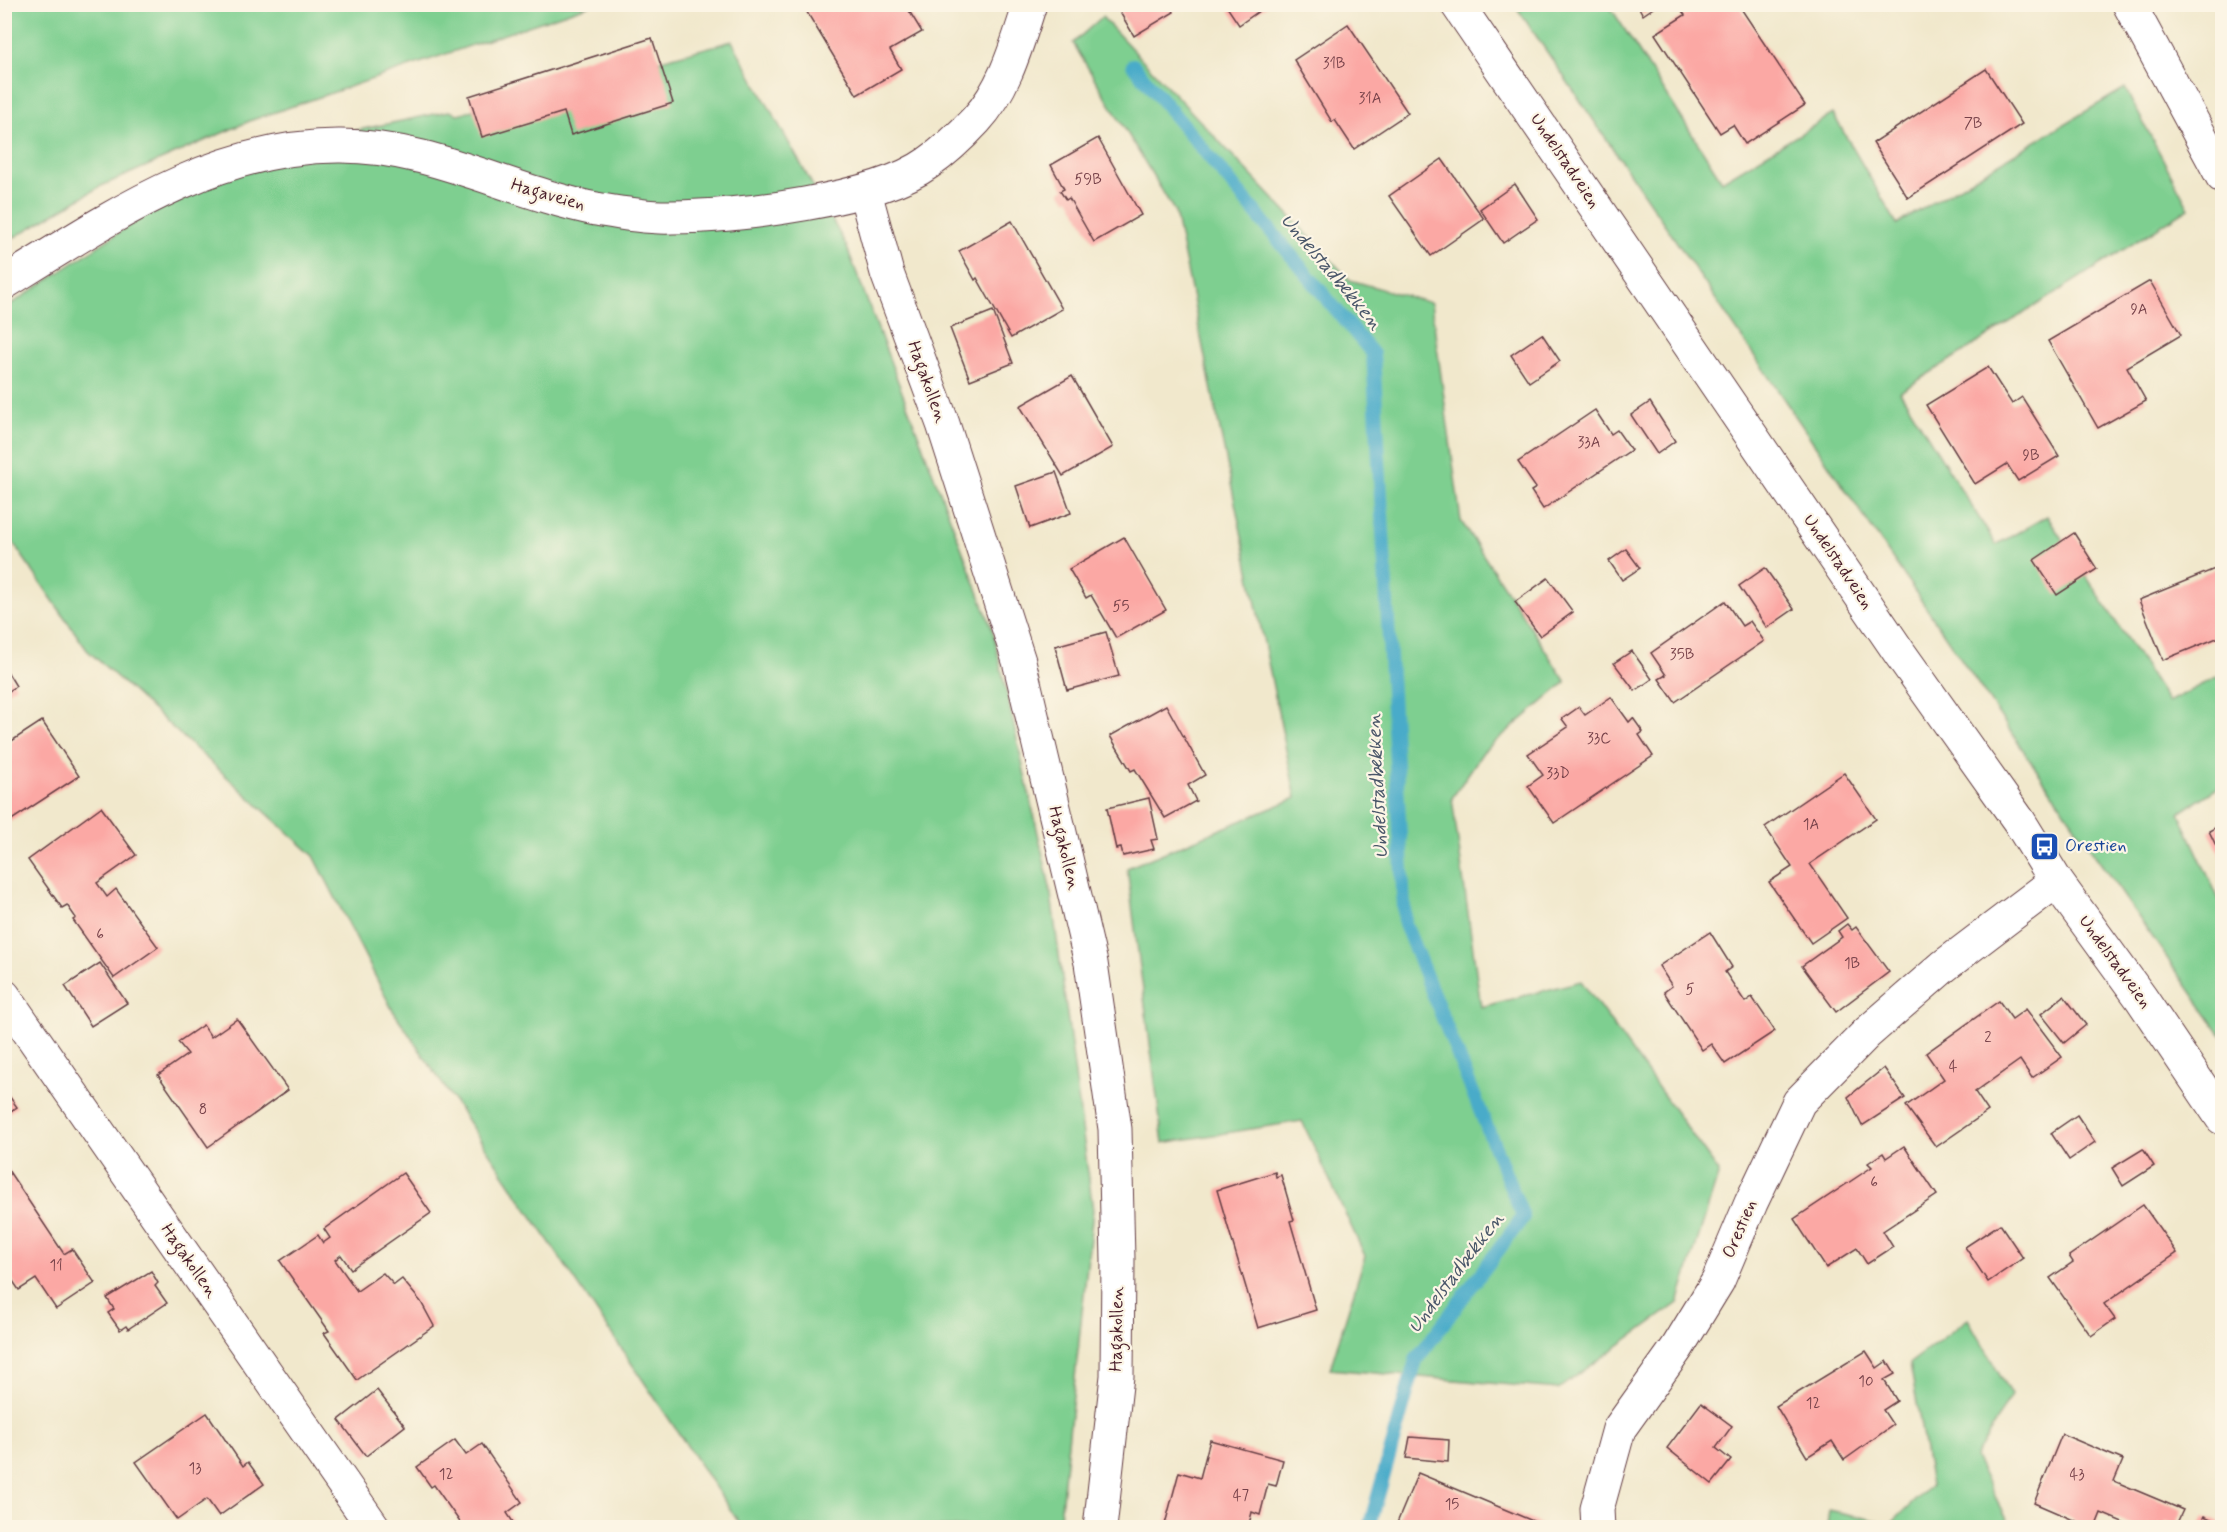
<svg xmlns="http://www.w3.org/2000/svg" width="2227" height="1532" font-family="Mynerve,sans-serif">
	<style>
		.green { fill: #7ecf90; stroke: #64775e; stroke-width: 1.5 }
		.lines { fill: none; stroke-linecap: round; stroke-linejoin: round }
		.stream { stroke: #4aabc9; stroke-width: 14 }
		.building { fill: #fba8a4 }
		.street-casing { stroke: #633d43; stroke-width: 35 }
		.street { stroke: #fff; stroke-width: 33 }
		.labels { text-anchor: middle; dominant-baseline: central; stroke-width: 4.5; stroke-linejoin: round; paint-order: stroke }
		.number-label { font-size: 15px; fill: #764149 }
		.street-label { font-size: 18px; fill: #4a1f2b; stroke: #fcf5e5 }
		.transit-label { font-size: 18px; fill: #164399; stroke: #fcf5e5; text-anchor: start }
		.water-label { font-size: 20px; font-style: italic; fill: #4a576a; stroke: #fcf5e5 }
	</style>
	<rect width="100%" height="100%" fill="#fcf5e5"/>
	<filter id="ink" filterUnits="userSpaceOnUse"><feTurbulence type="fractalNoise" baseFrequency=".0167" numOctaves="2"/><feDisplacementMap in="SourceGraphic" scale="12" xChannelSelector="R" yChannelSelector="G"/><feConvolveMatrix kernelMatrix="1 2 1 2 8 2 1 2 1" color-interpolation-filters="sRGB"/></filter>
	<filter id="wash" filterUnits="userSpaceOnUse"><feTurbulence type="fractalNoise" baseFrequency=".008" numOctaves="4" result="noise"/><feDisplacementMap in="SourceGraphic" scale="24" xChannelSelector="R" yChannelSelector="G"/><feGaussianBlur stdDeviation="1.35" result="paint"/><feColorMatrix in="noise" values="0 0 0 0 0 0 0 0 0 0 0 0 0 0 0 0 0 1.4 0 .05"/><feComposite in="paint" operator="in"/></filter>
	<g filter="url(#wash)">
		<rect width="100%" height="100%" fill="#f1e8cc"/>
		<!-- green -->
		<g class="green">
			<polygon points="4,5 5,4 590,5 252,120 99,187 5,243"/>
			<polygon points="1515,5 1609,5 1722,181 1833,114 1897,224 2125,88 2189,208 1900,392 1996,545 2047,516 2168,702 2222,674 2222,785 2179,813 2222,906 2222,1036 2092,851"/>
			<polygon points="1102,17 1350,280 1431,303 1461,521 1566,682 1483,752 1452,798 1481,1007 1581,981 1719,1172 1678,1303 1558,1389 1330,1369 1365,1256 1302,1121 1163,1143 1127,868 1296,798 1175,212 1073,43"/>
			<polygon points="732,41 846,245 992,628 1050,887 1093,1210 1059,1527 742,1527 392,1009 314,856 87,650 5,531 4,309 187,187 277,147 449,111 458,114"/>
			<polygon points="1968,1319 2011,1395 1975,1458 2011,1527 1827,1527 1829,1510 1891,1524 1931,1485 1910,1363"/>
		</g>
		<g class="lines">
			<!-- stream -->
			<polyline class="stream" points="1133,65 1373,354 1405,924 1523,1217 1416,1360 1369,1528"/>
		</g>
		<g id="blocks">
			<!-- building -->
			<g class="building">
				<polygon points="802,4 905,4 922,32 890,50 901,69 857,95"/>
				<polygon points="1115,4 1170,4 1174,12 1134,36"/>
				<polygon points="1225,4 1269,4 1239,25"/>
				<polygon points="1637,4 1659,4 1643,15"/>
				<polygon points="1693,4 1738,4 1805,105 1745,144 1733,125 1720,133 1655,34 1685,15 1682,11"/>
				<polygon points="1348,24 1408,113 1354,149 1335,120 1332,122 1294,60"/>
				<polygon points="652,38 673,103 571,135 564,112 482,137 469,96"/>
				<polygon points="1986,69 2022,124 1908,198 1873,143"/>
				<polygon points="1098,138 1141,215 1094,242 1069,198 1066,200 1060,191 1064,189 1051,165"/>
				<polygon points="1442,159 1484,219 1431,256 1389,196"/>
				<polygon points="1515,184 1538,219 1503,243 1480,209"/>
				<polygon points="1012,221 1062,309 1011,338 977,278 975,280 959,251"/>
				<polygon points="2150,281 2181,335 2127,367 2146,401 2098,428 2048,341"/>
				<polygon points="993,311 1013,363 970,380 950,328"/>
				<polygon points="1542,334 1560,361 1529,382 1511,355"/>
				<polygon points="1988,367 2012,404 2022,397 2059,456 2018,481 2007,464 1975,484 1926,405"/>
				<polygon points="1072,376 1113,447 1063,476 1020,406"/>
				<polygon points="1650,402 1675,441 1657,454 1631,415"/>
				<polygon points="1595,410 1611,434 1617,430 1631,450 1543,509 1531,491 1536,488 1518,462"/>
				<polygon points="1056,472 1071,513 1030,528 1016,486"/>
				<polygon points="2074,533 2097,569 2057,595 2034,560"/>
				<polygon points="1124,537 1166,610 1116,638 1091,595 1086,598 1069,569"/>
				<polygon points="1626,549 1640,568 1622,580 1609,561"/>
				<polygon points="2222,566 2222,636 2163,660 2139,600"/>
				<polygon points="1765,568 1794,609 1767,628 1739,586"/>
				<polygon points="1548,578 1573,612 1540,636 1515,602"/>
				<polygon points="1725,601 1742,626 1750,621 1764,641 1675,702 1659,679 1666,675 1651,653"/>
				<polygon points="1106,632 1119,676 1067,690 1055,646"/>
				<polygon points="1632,651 1652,679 1635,691 1614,663"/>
				<polygon points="5,668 16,686 5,694"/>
				<polygon points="1611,697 1629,722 1633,718 1643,732 1639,735 1653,756 1554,823 1528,786 1543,775 1528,754 1568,727 1562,719 1579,707 1585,715"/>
				<polygon points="1166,705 1205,775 1188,785 1196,801 1165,818 1135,769 1131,771 1110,736"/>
				<polygon points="42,721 79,776 10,821 4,812 4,746"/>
				<polygon points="1844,773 1876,819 1810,864 1847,918 1811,943 1769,882 1792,867 1765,827"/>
				<polygon points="1149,798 1158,839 1151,840 1154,849 1123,856 1121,848 1116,849 1107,808"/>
				<polygon points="101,807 136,855 97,883 107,897 116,889 158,947 114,978 73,920 76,918 67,905 62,908 28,860"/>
				<polygon points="2222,824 2222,858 2209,831"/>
				<polygon points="1847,924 1852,930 1856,927 1889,972 1836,1012 1802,966 1842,937 1838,931"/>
				<polygon points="1710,932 1732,967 1725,972 1745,1002 1752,997 1775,1031 1725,1064 1711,1044 1702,1050 1664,992 1672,986 1659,966"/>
				<polygon points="100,963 127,1003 91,1026 65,986"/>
				<polygon points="2064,996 2086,1025 2064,1043 2041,1014"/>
				<polygon points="1999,1001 2012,1019 2026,1009 2062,1057 2032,1078 2020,1060 1975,1092 1988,1111 1936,1147 1906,1106 1944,1079 1926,1053"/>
				<polygon points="237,1019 288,1090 208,1147 158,1075 188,1054 178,1042 203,1025 211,1037"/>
				<polygon points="1884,1068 1905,1098 1862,1126 1848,1097"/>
				<polygon points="4,1089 17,1107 4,1116"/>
				<polygon points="2077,1115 2095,1142 2069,1160 2051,1133"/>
				<polygon points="1904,1146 1937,1195 1883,1231 1893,1247 1867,1264 1857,1248 1826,1268 1794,1219 1872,1167 1868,1163 1883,1153 1886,1158"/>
				<polygon points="2143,1149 2154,1166 2123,1186 2112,1168"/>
				<polygon points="4,1164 64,1254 72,1249 95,1283 56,1309 36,1279 19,1290 4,1268"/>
				<polygon points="1275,1172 1276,1177 1281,1175 1294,1220 1290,1221 1316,1310 1258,1328 1217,1190"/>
				<polygon points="403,1173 431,1213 351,1269 341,1255 335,1260 357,1291 383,1273 394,1285 402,1279 421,1302 434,1326 357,1380 324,1333 329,1331 280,1261 318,1235 323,1243 330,1238 324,1229"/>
				<polygon points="2143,1205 2177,1253 2104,1304 2115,1319 2091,1336 2050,1278 2073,1262 2069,1256"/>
				<polygon points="2000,1224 2023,1258 1988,1282 1965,1247"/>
				<polygon points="151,1271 158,1283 155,1286 167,1303 128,1329 126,1326 120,1330 108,1313 114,1309 107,1298"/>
				<polygon points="1866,1351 1877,1368 1887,1361 1895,1374 1884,1380 1897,1401 1883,1410 1893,1425 1844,1460 1832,1441 1807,1457 1776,1406"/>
				<polygon points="377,1390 405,1426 366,1456 339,1420"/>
				<polygon points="1701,1403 1732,1426 1716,1448 1731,1460 1712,1484 1667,1448"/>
				<polygon points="207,1413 243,1466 248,1462 264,1484 219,1516 207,1499 177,1520 136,1462"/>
				<polygon points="2062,1434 2123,1460 2114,1481 2183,1510 2176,1525 2166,1521 2164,1528 2137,1528 2101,1513 2095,1528 2092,1528 2034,1503"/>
				<polygon points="1410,1437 1449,1440 1448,1462 1406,1458"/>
				<polygon points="455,1440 466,1455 482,1444 522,1502 507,1513 515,1525 510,1528 464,1528 434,1485 431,1487 417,1467"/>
				<polygon points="1210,1440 1283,1460 1276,1486 1268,1484 1260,1515 1252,1512 1248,1528 1164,1528 1179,1472 1200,1478"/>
				<polygon points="1418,1473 1540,1524 1540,1528 1429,1528 1424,1525 1422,1528 1408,1528 1397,1523"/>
				<polygon points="2204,1516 2222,1524 2222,1528 2198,1528"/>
				<polygon points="1687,1522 1714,1526 1714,1528 1686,1528"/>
			</g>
		</g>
	</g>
	<g filter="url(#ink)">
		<use href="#blocks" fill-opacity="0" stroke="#633d43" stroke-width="1.5"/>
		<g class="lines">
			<defs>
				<g id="street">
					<polyline points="1457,4 1901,655 2019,821 2056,881 2141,998 2222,1118"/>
					<polyline points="2129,4 2222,176"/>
					<polyline points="865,192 887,273 943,424 1019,661 1091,963 1115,1129 1118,1260 1117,1376 1100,1528"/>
					<path d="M4,283C108,219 214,145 341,146C431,146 510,192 596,209C620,213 648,218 672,217C736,217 877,200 928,163C944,152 962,135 976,120C1005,89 1017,44 1030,4"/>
					<polyline points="4,996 374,1528"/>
					<polyline points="1598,1528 1597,1509 1619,1429 1677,1348 1718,1281 1751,1203 1799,1102 1867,1033 1944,966 2056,881"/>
				</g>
			</defs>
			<!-- street casing -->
			<use href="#street" class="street-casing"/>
			<!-- street -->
			<use href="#street" class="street"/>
		</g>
	</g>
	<!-- icons -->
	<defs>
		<symbol id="bus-square" viewBox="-11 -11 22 22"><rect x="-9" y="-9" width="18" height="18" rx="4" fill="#1a4fb4" stroke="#fcf5e5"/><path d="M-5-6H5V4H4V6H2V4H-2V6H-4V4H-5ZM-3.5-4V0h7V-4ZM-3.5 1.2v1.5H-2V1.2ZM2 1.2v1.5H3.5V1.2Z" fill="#fff"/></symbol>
	</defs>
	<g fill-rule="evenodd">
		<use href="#bus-square" x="2028" y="830" width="33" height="33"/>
	</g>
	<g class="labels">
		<!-- number labels -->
		<g class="number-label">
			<text x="1334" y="64">31B</text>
			<text x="1370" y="99">31A</text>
			<text x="1973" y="124">7B</text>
			<text x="1088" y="180">59B</text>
			<text x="2139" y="310">9A</text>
			<text x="1589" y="443">33A</text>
			<text x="2031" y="456">9B</text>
			<text x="1121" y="607">55</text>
			<text x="1682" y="655">35B</text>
			<text x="1599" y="739">33C</text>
			<text x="1558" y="774">33D</text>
			<text x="1811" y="825">1A</text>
			<text x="100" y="935">6</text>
			<text x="1852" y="964">1B</text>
			<text x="1690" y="990">5</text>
			<text x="1988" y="1038">2</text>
			<text x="1953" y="1067">4</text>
			<text x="203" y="1110">8</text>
			<text x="1874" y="1183">6</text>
			<text x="56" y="1266">11</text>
			<text x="1866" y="1382">10</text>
			<text x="1813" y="1404">12</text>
			<text x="195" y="1469">13</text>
			<text x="446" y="1475">12</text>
			<text x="2077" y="1475">43</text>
			<text x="1241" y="1496">47</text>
			<text x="1452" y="1505">15</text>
		</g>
		<!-- street labels -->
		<g class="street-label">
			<text transform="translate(1565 161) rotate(56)">Undelstadveien</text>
			<text transform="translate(548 195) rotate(16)">Hagaveien</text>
			<text transform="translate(927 382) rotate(70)">Hagakollen</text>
			<text transform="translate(1838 562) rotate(56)">Undelstadveien</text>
			<text transform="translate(1064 848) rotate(76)">Hagakollen</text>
			<text transform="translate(2115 962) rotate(54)">Undelstadveien</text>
			<text transform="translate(1740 1229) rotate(-67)">Orestien</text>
			<text transform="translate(189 1261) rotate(55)">Hagakollen</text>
			<text transform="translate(1117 1329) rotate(-89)">Hagakollen</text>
		</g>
		<!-- transit labels -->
		<g class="transit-label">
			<text x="2065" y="846">Orestien</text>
		</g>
		<!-- water labels -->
		<g class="water-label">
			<text transform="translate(1331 272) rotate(50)">Undelstadbekken</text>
			<text transform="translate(1378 786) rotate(-93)">Undelstadbekken</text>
			<text transform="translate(1456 1273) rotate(-53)">Undelstadbekken</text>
		</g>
	</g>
	<!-- margin -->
	<rect width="2227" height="1532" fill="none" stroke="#fcf5e5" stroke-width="24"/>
</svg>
